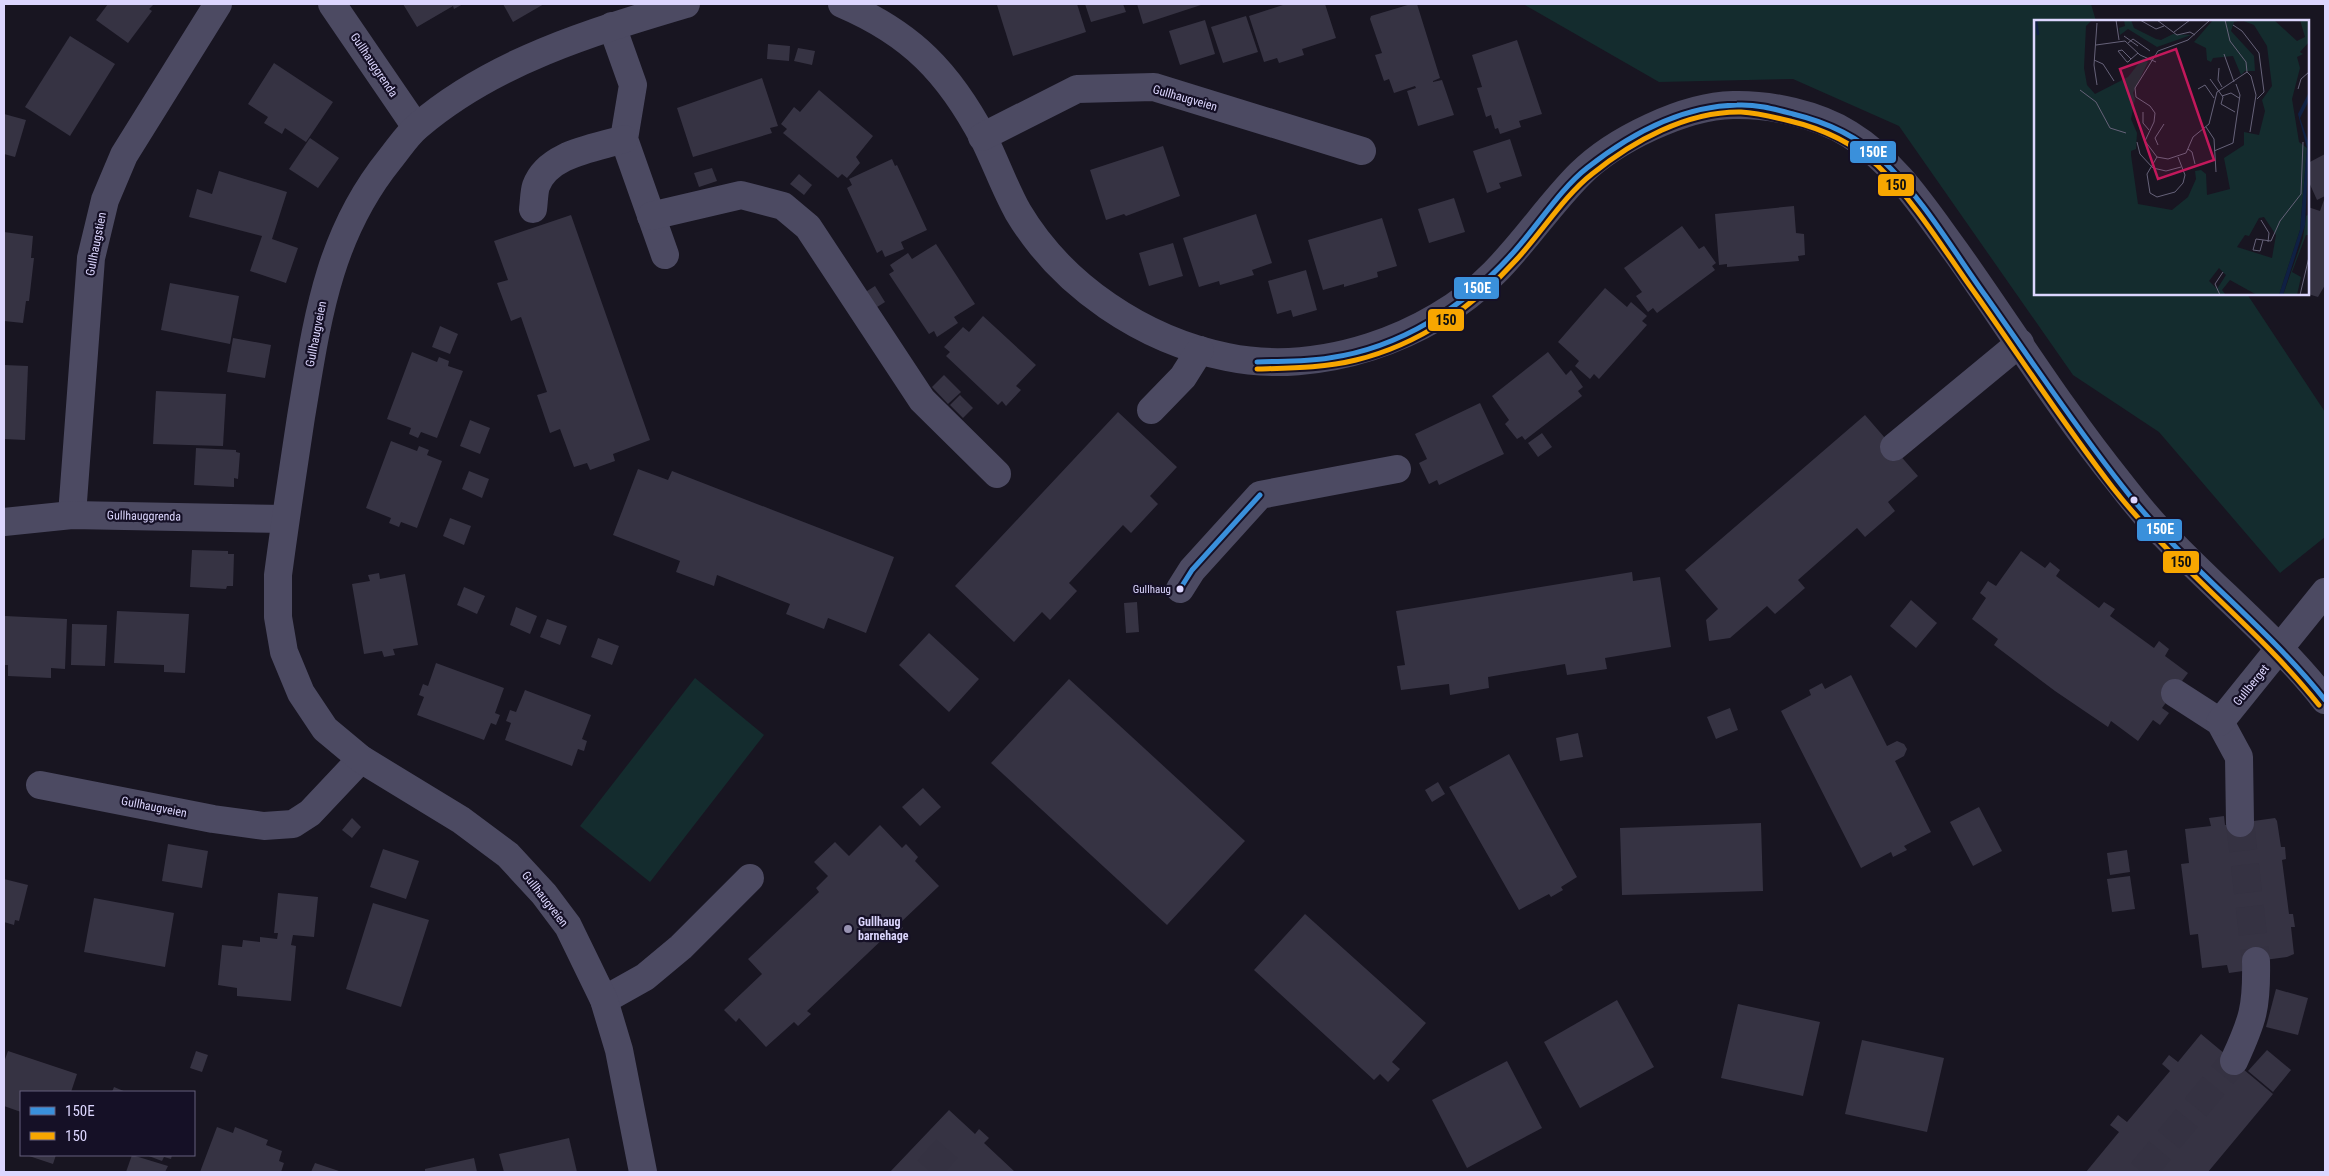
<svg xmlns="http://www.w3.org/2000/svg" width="2329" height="1176" font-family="'Roboto Condensed',sans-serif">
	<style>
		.green { fill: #142c2e }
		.building { fill: #363343 }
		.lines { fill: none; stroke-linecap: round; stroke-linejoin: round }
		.minor-tunnel { stroke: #353242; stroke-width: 28; stroke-dasharray: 28 14; stroke-linecap: butt }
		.minor { stroke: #4c4a62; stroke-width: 28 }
		.bus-1-casing { stroke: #151026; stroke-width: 9 }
		.bus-2-casing { stroke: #151026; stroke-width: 9 }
		.bus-1 { stroke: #3a90db; stroke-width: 5 }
		.bus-2 { stroke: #f7a600; stroke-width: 5 }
		.bus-dot { fill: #dcd6fe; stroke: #151026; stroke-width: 2 }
		.poi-dot { fill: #9792b1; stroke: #151026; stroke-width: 2 }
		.labels { text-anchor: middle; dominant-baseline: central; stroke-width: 4.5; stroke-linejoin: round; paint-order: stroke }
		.bus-label { font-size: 11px; fill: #dcd6fe; stroke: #151026; text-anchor: end }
		.street-label { font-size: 12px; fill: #dcd6fe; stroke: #151026 }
		.poi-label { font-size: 12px; font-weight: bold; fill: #dcd6fe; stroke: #151026; text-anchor: start }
		.inset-river { fill: none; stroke: #0f2044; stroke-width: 2.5 }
		.inset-road { fill: none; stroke: #666279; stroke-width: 1 }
		.view { fill: #c2185b; fill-opacity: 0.15; stroke: #c2185b; stroke-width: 2.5 }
		.inset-edge { fill: none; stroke: #dcd6fe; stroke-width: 2.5 }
		.line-badge { stroke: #151026; stroke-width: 2 }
		.badge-label { font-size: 14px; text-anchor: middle; font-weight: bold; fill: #fff }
		.pale-badge-label { font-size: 14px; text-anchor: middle; font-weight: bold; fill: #111 }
	</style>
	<rect width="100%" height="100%" fill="#181521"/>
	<!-- green -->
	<g class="green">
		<polygon points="1523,4 2091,4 2096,21 2035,21 2035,294 2247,294 2325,412 2325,537 2280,573 2159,432 2073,375 1899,126 1793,79 1659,82"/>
		<polygon points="695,678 764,735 650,882 580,826"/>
	</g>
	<!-- building -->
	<g class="building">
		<polygon points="108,4 154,4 149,9 152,11 128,43 96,20"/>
		<polygon points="403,4 463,4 454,9 453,6 417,27"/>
		<polygon points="503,4 544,4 513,22"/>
		<polygon points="1001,4 1077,4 1086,32 1013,56 997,5"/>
		<polygon points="1085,4 1123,4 1126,12 1091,22"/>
		<polygon points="1137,4 1204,4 1143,24"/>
		<polygon points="1286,4 1325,4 1336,38 1302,49 1304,55 1279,63 1277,58 1264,62 1249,16"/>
		<polygon points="1411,4 1417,4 1440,78 1433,81 1433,82 1442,80 1454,115 1418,126 1407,91 1416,88 1415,86 1394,93 1389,79 1384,81 1375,55 1382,53 1370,19 1371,16"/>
		<polygon points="1246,16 1258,52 1223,63 1211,27"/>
		<polygon points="1205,20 1215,54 1180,65 1169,31"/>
		<polygon points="70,36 115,64 70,136 25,107"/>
		<polygon points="1517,40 1542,114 1519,121 1521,127 1500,134 1498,128 1495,129 1491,115 1486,117 1477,88 1482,87 1472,55"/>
		<polygon points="768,44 790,46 789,61 767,59"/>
		<polygon points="798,48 815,51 812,65 794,61"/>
		<polygon points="274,63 333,102 306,142 285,128 282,134 264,123 268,117 248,104"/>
		<polygon points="762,78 778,126 770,128 772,133 693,157 677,108"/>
		<polygon points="819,90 873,136 856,157 860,163 847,178 842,174 838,178 783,133 787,129 781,124 794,107 800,112"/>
		<polygon points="4,114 26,120 15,157 4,154"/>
		<polygon points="310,138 339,158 318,188 289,169"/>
		<polygon points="1510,139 1522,176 1499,183 1501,188 1487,193 1473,151"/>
		<polygon points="1163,146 1180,196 1126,216 1124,214 1106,220 1090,170"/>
		<polygon points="2325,154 2325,196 2317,200 2308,180 2308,163"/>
		<polygon points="892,159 895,166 897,165 927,230 901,242 904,249 885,257 882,250 877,253 847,188 852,185 849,179"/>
		<polygon points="712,168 717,181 699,187 694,173"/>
		<polygon points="219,171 287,192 272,239 298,248 286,283 250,271 262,236 189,217 197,189 212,194"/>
		<polygon points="799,174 812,185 804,195 790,184"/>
		<polygon points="2325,197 2325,285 2318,297 2308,294 2308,207 2320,211"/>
		<polygon points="1454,198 1465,232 1429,243 1418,209"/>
		<polygon points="1794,206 1796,233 1804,234 1805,255 1798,256 1799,261 1727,267 1727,264 1719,265 1715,214"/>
		<polygon points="1256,214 1272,263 1252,270 1254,275 1220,285 1219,281 1199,287 1183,238"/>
		<polygon points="571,215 650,440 613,454 615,461 590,470 587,463 574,467 560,429 550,433 537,395 547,392 521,317 511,321 497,283 508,280 494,241"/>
		<polygon points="1382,218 1397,266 1377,272 1378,277 1344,287 1344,284 1323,290 1308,240"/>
		<polygon points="1682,226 1699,249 1704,246 1716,263 1712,266 1715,270 1657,313 1653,308 1648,312 1636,296 1642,292 1624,268"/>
		<polygon points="4,232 33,236 31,258 34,258 29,301 26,301 23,323 4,321"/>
		<polygon points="1173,243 1183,276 1149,286 1139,253"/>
		<polygon points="936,244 975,304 954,317 958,323 937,337 934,331 929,334 889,274 894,271 890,265 908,253 912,259"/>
		<polygon points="1306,270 1317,310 1293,317 1291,310 1277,314 1268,281"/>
		<polygon points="170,283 239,296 230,344 161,330"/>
		<polygon points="875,286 885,302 874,309 864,293"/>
		<polygon points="1605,288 1627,307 1631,302 1647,316 1642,321 1647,325 1599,379 1594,374 1590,379 1575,366 1579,361 1558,342"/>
		<polygon points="983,316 1036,365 1016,386 1021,390 1006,406 1002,401 998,405 946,356 950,352 944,347 963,327 969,332"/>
		<polygon points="440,326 458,334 450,354 432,347"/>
		<polygon points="233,338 271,345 265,378 227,372"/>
		<polygon points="412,352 437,362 439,357 449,361 448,366 463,371 437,438 421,432 418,438 409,434 411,428 387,419"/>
		<polygon points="1548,352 1566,375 1571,370 1583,387 1578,391 1582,396 1525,440 1522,436 1517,439 1505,424 1509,420 1492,396"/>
		<polygon points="4,365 28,366 25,440 4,439"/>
		<polygon points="944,375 961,392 948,404 932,387"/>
		<polygon points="156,391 226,394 223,446 153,444"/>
		<polygon points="960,395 973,408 963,418 950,405"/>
		<polygon points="1480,403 1504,454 1439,485 1437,480 1429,484 1419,463 1427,459 1415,434"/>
		<polygon points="1118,412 1177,467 1150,496 1158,504 1131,533 1123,525 1069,583 1077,591 1050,620 1042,612 1014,642 955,586"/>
		<polygon points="1865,415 1918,476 1888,502 1895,511 1865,537 1857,528 1798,580 1805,588 1775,614 1767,606 1730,638 1709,641 1706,620 1718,609 1685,570"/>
		<polygon points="470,420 490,428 480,454 460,446"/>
		<polygon points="1542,433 1552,447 1538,457 1528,443"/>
		<polygon points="391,441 417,451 419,446 429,450 427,455 442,461 417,528 401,522 399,527 389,523 391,518 366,508"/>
		<polygon points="196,448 236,450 236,452 240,453 238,479 234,478 234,487 194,485"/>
		<polygon points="638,469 668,480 672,471 894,557 866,633 828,618 824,629 786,614 790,604 717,575 714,586 676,572 680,561 613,535"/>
		<polygon points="469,471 489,479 482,498 462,489"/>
		<polygon points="450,518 471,526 464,545 443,536"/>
		<polygon points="192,550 228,551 228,554 234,554 233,586 227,586 226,589 190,587"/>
		<polygon points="2021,551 2045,568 2050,562 2060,570 2056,576 2099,608 2104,602 2115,609 2110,616 2154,648 2159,641 2169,649 2165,656 2188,673 2162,708 2169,713 2160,725 2153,720 2138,741 2111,721 2108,727 2055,691 1994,645 1998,639 1972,619 1986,598 1980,593 1988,581 1996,586"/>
		<polygon points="1632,572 1633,581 1660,577 1671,647 1605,658 1607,669 1567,675 1565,664 1488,677 1489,688 1450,695 1449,684 1401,690 1397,666 1405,665 1396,611"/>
		<polygon points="379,573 380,579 405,574 418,645 393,649 395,655 384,657 382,651 364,654 352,584 370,581 368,575"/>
		<polygon points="464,587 485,596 477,614 457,605"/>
		<polygon points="1911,600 1937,623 1916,648 1890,626"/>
		<polygon points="1137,602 1139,632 1126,633 1124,603"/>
		<polygon points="516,607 537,616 530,634 510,625"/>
		<polygon points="117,611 189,614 185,673 164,672 164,665 114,663"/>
		<polygon points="5,616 67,619 65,669 51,668 51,678 8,676 8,665 4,665"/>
		<polygon points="547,619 567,626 560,645 540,637"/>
		<polygon points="72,624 107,625 105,666 71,665"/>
		<polygon points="929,633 979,679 949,712 899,665"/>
		<polygon points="598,638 619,646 612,665 591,657"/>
		<polygon points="436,663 504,688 495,713 500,715 496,725 491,723 484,740 417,715 424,697 419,695 423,684 428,686"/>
		<polygon points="1851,675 1887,746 1897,741 1904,744 1907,749 1904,756 1895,761 1931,832 1904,846 1907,850 1893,857 1891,852 1861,868 1781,711 1811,695 1809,690 1822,683 1825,689"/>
		<polygon points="1069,679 1245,841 1167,925 991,763"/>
		<polygon points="525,690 591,715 582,739 587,741 584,751 578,749 572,766 505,740 511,723 506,721 510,710 516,712"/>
		<polygon points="1730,708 1738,730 1716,739 1707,717"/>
		<polygon points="1578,733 1583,757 1560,761 1556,738"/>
		<polygon points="1509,754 1577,877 1561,887 1563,890 1551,897 1549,894 1519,910 1449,787"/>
		<polygon points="1438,782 1445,794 1432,802 1425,790"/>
		<polygon points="923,788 941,807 920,826 902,807"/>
		<polygon points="1979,807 2002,851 1973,866 1950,822"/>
		<polygon points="2224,816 2225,825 2275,818 2277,821 2281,847 2285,847 2286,859 2282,860 2289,914 2293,914 2295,927 2291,927 2294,954 2287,957 2242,963 2243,971 2229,973 2227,965 2202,968 2198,934 2190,935 2181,864 2189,863 2185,829 2211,826 2209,818"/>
		<polygon points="352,818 361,827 352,838 342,830"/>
		<polygon points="1761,823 1763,891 1622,895 1620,828"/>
		<polygon points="880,825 902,848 906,844 918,857 915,861 939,886 899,924 903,928 891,939 887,935 807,1011 811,1014 798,1026 794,1022 766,1047 739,1018 736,1022 724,1010 762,974 748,959 819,892 816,888 828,876 814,862 835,842 849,856"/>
		<polygon points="168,844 208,851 202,888 162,881"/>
		<polygon points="383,849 419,861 406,899 370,887"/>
		<polygon points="2127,850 2130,872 2110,875 2107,853"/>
		<polygon points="2130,876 2135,909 2112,912 2107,879"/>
		<polygon points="4,879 28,885 19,921 15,920 14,925 4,922"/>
		<polygon points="278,893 318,897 314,937 293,935 291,945 296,946 291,1001 237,996 237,988 218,985 222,945 242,947 243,940 260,942 260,937 277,939 278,933 274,933"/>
		<polygon points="94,898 174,913 165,967 84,952"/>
		<polygon points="373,903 429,920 401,1007 346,989"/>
		<polygon points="1305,914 1426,1023 1392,1062 1400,1069 1388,1082 1380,1074 1374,1080 1254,970"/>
		<polygon points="2276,989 2308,998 2298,1035 2266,1027"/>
		<polygon points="1617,1000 1654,1067 1580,1108 1544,1042"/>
		<polygon points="1738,1004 1820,1022 1803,1096 1721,1078"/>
		<polygon points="2201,1034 2273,1094 2208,1172 2086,1172 2119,1132 2110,1125 2118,1115 2127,1122 2170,1071 2162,1064 2169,1055 2178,1062"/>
		<polygon points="1862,1040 1944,1058 1927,1132 1845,1114"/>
		<polygon points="2267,1050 2291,1070 2273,1092 2248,1071"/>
		<polygon points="8,1051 77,1074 71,1092 21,1092 21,1112 4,1106 4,1062"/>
		<polygon points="196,1051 208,1055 202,1072 190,1068"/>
		<polygon points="1507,1061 1542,1128 1467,1168 1432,1100"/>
		<polygon points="114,1087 126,1092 112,1092"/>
		<polygon points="949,1110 975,1134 979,1129 989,1138 984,1143 1015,1172 890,1172"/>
		<polygon points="217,1127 233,1133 235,1127 268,1140 266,1145 282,1151 279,1161 284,1163 281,1172 200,1172"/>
		<polygon points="569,1138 577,1172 504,1172 499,1154"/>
		<polygon points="26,1155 56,1155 53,1164"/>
		<polygon points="132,1155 168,1166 165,1172 126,1172"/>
		<polygon points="146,1155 172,1155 171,1159 164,1157 162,1161"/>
		<polygon points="474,1158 477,1172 425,1172 425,1169"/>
		<polygon points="315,1163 342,1172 311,1172"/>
	</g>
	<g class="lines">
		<!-- minor-tunnel -->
		<g class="minor-tunnel">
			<polyline points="2240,823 2256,961"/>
			<polyline points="927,1150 952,1172"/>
			<polyline points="2142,1172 2234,1061"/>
		</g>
		<!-- minor -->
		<g class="minor">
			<polyline points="332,4 416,127"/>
			<path d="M842,4C912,34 949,73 984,139C996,163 1005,189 1018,212C1062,286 1143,340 1227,357C1318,376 1429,339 1494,273C1525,242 1549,205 1580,174C1614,140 1684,106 1733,105C1770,104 1817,114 1849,134C1895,162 1925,210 1956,252C2010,328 2060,409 2119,482C2133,500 2148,519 2164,535C2217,591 2277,639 2325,700"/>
			<polyline points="612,26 633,85 624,139 665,255"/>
			<polyline points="982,137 1077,89 1154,87 1362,151"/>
			<path d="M533,209C534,202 534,192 536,186C548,153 596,148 624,139"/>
			<polyline points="651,216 741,195 783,206 808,227 922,400 997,474"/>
			<polyline points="1151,410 1183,377 1200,350"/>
			<polyline points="1894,447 2020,343"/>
			<polyline points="72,515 91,258 105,200 124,155 218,4"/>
			<polyline points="4,522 72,515 285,519"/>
			<polyline points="1180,589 1192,570 1260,495 1397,469"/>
			<polyline points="2175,693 2220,722 2239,757 2240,823"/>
			<polyline points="2220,722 2325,592"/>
			<polyline points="40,785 213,819 264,826 293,824 310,813 361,759"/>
			<polyline points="604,1000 645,977 681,947 750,878"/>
			<path d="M2234,1061C2253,1020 2257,1007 2256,961"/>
			<path d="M643,1172L619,1050L604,1000L568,926L544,894L508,855L461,820L361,759L325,729L301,693L284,652L278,617V575C285,522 293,470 301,417C317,322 327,237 390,159C399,148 407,135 418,126C494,61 592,32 686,4"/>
		</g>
		<defs>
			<g id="bus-1">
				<path d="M1257,362C1281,361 1305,362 1329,358C1400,348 1464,307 1512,254C1536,228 1560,189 1587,168C1629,135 1682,106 1737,105C1756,104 1774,109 1793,114C1826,122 1856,135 1881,159C1923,198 1952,249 1985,295C2031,360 2074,425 2123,487C2183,565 2264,623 2325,700"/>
				<polyline points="1180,589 1192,570 1260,495"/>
			</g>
			<path id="bus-2" d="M1257,369C1290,368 1324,368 1356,360C1418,345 1475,306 1517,259C1541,233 1565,195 1592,174C1633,141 1687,111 1741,112C1758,113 1774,117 1790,121C1824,129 1852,142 1878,166C1917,204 1945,252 1977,296C2022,360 2065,426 2113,488C2175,567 2256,626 2319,705"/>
		</defs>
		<!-- bus-1 casing -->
		<use href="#bus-1" class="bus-1-casing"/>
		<!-- bus-2 casing -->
		<use href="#bus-2" class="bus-2-casing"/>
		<!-- bus-1 -->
		<use href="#bus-1" class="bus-1"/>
		<!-- bus-2 -->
		<use href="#bus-2" class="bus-2"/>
	</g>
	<!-- markers -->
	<g class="bus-dot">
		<circle cx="2134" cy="500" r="4.5"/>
		<circle cx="1180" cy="589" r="4.5"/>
	</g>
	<circle class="poi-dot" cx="848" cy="929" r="5"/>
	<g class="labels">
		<!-- bus labels -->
		<g class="bus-label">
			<text x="1171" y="589">Gullhaug</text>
		</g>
		<!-- street labels -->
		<g class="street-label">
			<text transform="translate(374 65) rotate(56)">Gullhauggrenda</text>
			<text transform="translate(1185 98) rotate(16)">Gullhaugveien</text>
			<text transform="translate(96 244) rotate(-79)">Gullhaugstien</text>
			<text transform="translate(316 334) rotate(-79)">Gullhaugveien</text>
			<text transform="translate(144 516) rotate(1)">Gullhauggrenda</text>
			<text transform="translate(2251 685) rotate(-51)">Gullberget</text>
			<text transform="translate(154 807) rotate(11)">Gullhaugveien</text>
			<text transform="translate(545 899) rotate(52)">Gullhaugveien</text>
		</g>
		<!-- poi labels -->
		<g class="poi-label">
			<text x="858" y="922">Gullhaug<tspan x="858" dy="14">barnehage</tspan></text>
		</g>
	</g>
	<!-- overview -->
	<g transform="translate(2034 20)">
		<rect width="275" height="275" fill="#181521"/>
		<path d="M0,0H58L52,6L50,48L53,65L61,74L94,57L109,38L114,42L99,73L101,79L97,99L103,113L102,129L97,131V135L104,184L138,190L154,177L162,159L161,151L167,150L172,154L173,175L196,169L190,138L210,125V112L225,115L231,91L228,80L238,66L233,26L220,5L207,0H240L263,21L271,17L266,0H275V22L266,32L269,34L263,37L266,48L258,79L265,122L273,128L266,210L245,275H223L196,260L188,270L192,275H0ZM230,197L242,215L238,238L203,227L211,215L215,216L225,198ZM185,248L192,255L183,269L175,261ZM90,0H97L100,8L122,19L127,20L139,14L157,15L123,27L94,9L86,15L85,8L91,6ZM179,0H207L200,2L197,11L220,36L221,51H211L207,55L199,36L179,38L177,42L173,40L172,28L160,22ZM275,194V215H272L258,252L267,257L263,275H249L269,218L272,196Z" fill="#142c2e" fill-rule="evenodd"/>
		<path d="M275,72V80L266,98L275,124L271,205L249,275H245L266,210L273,128L264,94Z" fill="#0f2044"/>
		<path class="inset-river" d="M2,0L4,15"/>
		<path class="inset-road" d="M82,0L85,20M106,0L122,9L130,6M123,0L143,15L156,12L161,15M176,0L154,20L124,31L101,68L102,77L116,86L121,93L120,102L111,121L123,137L134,139L152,133L159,117L175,104L183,72L213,52L212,42L196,21L191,0M63,3L60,45L63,65M199,5L208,11L225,33L230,72L223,79M140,12L156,0M90,16L104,26M94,23L99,19L116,31M62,25L91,21L106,35L122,42M190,34L200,62M97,39L88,30L84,31L93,42H94L97,39L104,33M60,40L69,44L80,61M185,48L184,60L188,67M213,52L217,56L222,75L216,112M176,59L189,77L187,84L201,92M164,69L171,65L180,78M264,69L267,59L275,52M46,70L62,82L76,108L92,113M188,76L197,73L205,78M109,92V103L115,110M172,107L180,119L182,152M103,122L106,134L119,148L132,151L147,147M124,125L121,118L130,104M154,129L158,132L161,144M180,131L199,123L206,75L202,64M123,137L113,154L116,173L123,177L141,172L149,163L151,155L144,137M227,200L235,213L234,222M229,220L226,231L219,230L222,219L237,221L246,201L267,174L269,122M186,275L181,264L189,252M266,275L275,237"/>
		<path class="view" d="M142,29L180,140L124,159L86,49Z"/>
		<rect width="275" height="275" class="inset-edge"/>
	</g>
	<g class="line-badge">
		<rect x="1849" y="140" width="48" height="24" rx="5" fill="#3a90db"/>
		<rect x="1877" y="173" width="38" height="24" rx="5" fill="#f7a600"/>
		<rect x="1453" y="276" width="47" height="24" rx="5" fill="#3a90db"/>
		<rect x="1427" y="308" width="38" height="24" rx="5" fill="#f7a600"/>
		<rect x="2136" y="518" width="47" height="24" rx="5" fill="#3a90db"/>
		<rect x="2162" y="550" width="38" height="24" rx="5" fill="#f7a600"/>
	</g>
	<g class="badge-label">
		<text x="1873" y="157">150E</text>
		<text x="1477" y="293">150E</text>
		<text x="2160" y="534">150E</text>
	</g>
	<g class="pale-badge-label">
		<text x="1896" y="190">150</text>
		<text x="1446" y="325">150</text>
		<text x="2181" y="567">150</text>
	</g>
	<!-- border -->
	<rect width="2329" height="1176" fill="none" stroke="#dcd6fe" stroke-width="10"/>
	<!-- legend -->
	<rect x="20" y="1091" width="175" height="65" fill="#151026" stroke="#655f7c"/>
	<rect x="30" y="1107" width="25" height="8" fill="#3a90db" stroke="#655f7c"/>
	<text x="65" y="1116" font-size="15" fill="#dcd6fe">150E</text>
	<rect x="30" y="1132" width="25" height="8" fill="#f7a600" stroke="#655f7c"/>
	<text x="65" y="1141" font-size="15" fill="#dcd6fe">150</text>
</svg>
